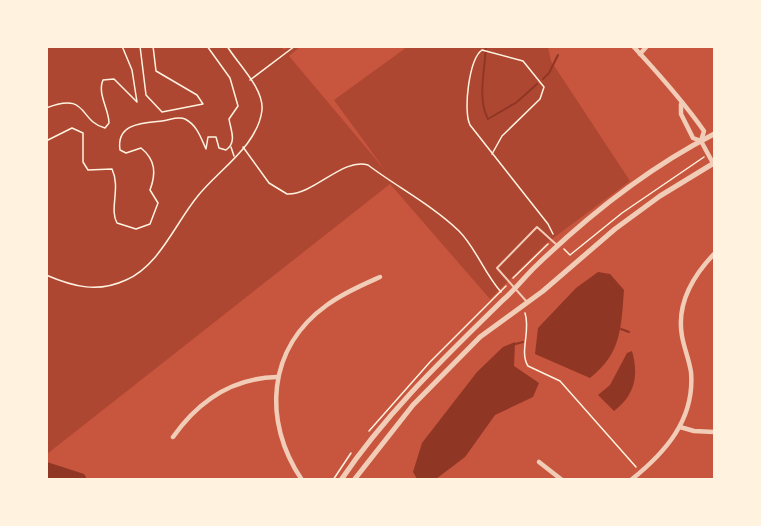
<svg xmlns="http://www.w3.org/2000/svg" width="761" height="526" font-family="Cabin,sans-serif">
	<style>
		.green { fill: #ae4732 }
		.water { fill: #8f3625 }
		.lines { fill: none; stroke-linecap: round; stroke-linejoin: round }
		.stream { stroke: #8f3625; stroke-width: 2 }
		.path { stroke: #fff3e0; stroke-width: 1.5 }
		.service { stroke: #f1ccb7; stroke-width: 2 }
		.minor { stroke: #f1ccb7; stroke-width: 4.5 }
		.tertiary { stroke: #f1ccb7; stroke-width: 5 }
	</style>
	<rect width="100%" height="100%" fill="#c8553d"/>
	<!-- green -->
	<polygon class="green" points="281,46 284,50 289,47 300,47 289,56 385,170 334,100 407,47 548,47 551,61 630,181 544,245 490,299 390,184 47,454 47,47"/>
	<!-- water -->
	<g class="water">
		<path d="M598,272L610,274L624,290C621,327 622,353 590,378L535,354L538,328L576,288Z"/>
		<polygon points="515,342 514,366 539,383 533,397 495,415 465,457 436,479 417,479 413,472 422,443 477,372 503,347"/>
		<path d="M632,351C639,376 635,395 614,411L598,395L610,385L627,353Z"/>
		<polygon points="47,462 84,474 87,479 47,479"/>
	</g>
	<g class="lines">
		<!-- stream -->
		<g class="stream">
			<path d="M486,46C485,70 477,99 488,119L517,102L537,84"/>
			<polyline points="543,79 549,73 558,55"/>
			<polyline points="621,329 629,332"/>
			<polyline points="512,345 523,342"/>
		</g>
		<!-- path -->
		<g class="path">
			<polyline points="140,46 146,95 162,112 203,104 197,95 156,71 153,46"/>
			<polyline points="250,80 295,46"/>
			<path d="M46,108C89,91 78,121 105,128L109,123C109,109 97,94 103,80L114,79L137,102L132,70L122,46"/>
			<path d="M46,141L72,128L83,133V162L88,170L112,169C121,188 109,209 117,223L136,229L150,224L158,203L150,190C156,174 156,160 141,148L126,153L120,150C116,123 143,123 162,121C170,120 178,116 185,119C197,125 201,138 206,149L208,137H216L219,148L226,150C237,142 231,131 229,119L238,106L230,78L207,46"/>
			<polyline points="231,147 234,156"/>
			<path d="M243,147L269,183L287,194C314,195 343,157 368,165C397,187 432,205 459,231C476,248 484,273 501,292"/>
			<path d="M492,154L502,136L540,99L544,87L523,61L482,50C469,59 463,111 470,125L548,224L553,234"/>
			<polyline points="564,249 570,255 622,213 704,157"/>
			<path d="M46,275C74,287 98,293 126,280C159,266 175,224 197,197C217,171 258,146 262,110C264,88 237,63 227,46"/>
			<polyline points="513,278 548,244"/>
			<path d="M525,313C531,331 519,352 528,366L560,381L636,467"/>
			<polyline points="369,431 430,362 506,286"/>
			<polyline points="333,480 351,453"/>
		</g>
		<!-- service -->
		<polyline class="service" points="527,302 497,268 537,227 558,246"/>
		<!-- minor -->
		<g class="minor">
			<path d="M633,46C658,73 683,101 704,131L701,141"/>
			<polyline points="640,54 647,46"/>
			<polyline points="681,104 681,114 693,138 701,141"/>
			<polyline points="701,141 714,165"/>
			<polyline points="680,427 694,431 714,432"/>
			<path d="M173,437C199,400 232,378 277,377"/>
			<polyline points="539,462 562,480"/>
			<path d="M302,480C262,421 267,348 327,305C343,293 362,285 380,277"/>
			<path d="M631,480C666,452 695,419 691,372C689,359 684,348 682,336C676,303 693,276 714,254"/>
		</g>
		<!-- tertiary -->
		<g class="tertiary">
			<path d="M341,480C387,412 445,357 503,300C516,289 526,275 538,264C590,214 650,167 714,134"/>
			<polyline points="354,480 413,405 480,337 543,291 615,229 660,196 714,163"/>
		</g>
	</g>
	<!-- border -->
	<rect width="761" height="526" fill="none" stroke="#fff3e0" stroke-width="96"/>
</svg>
